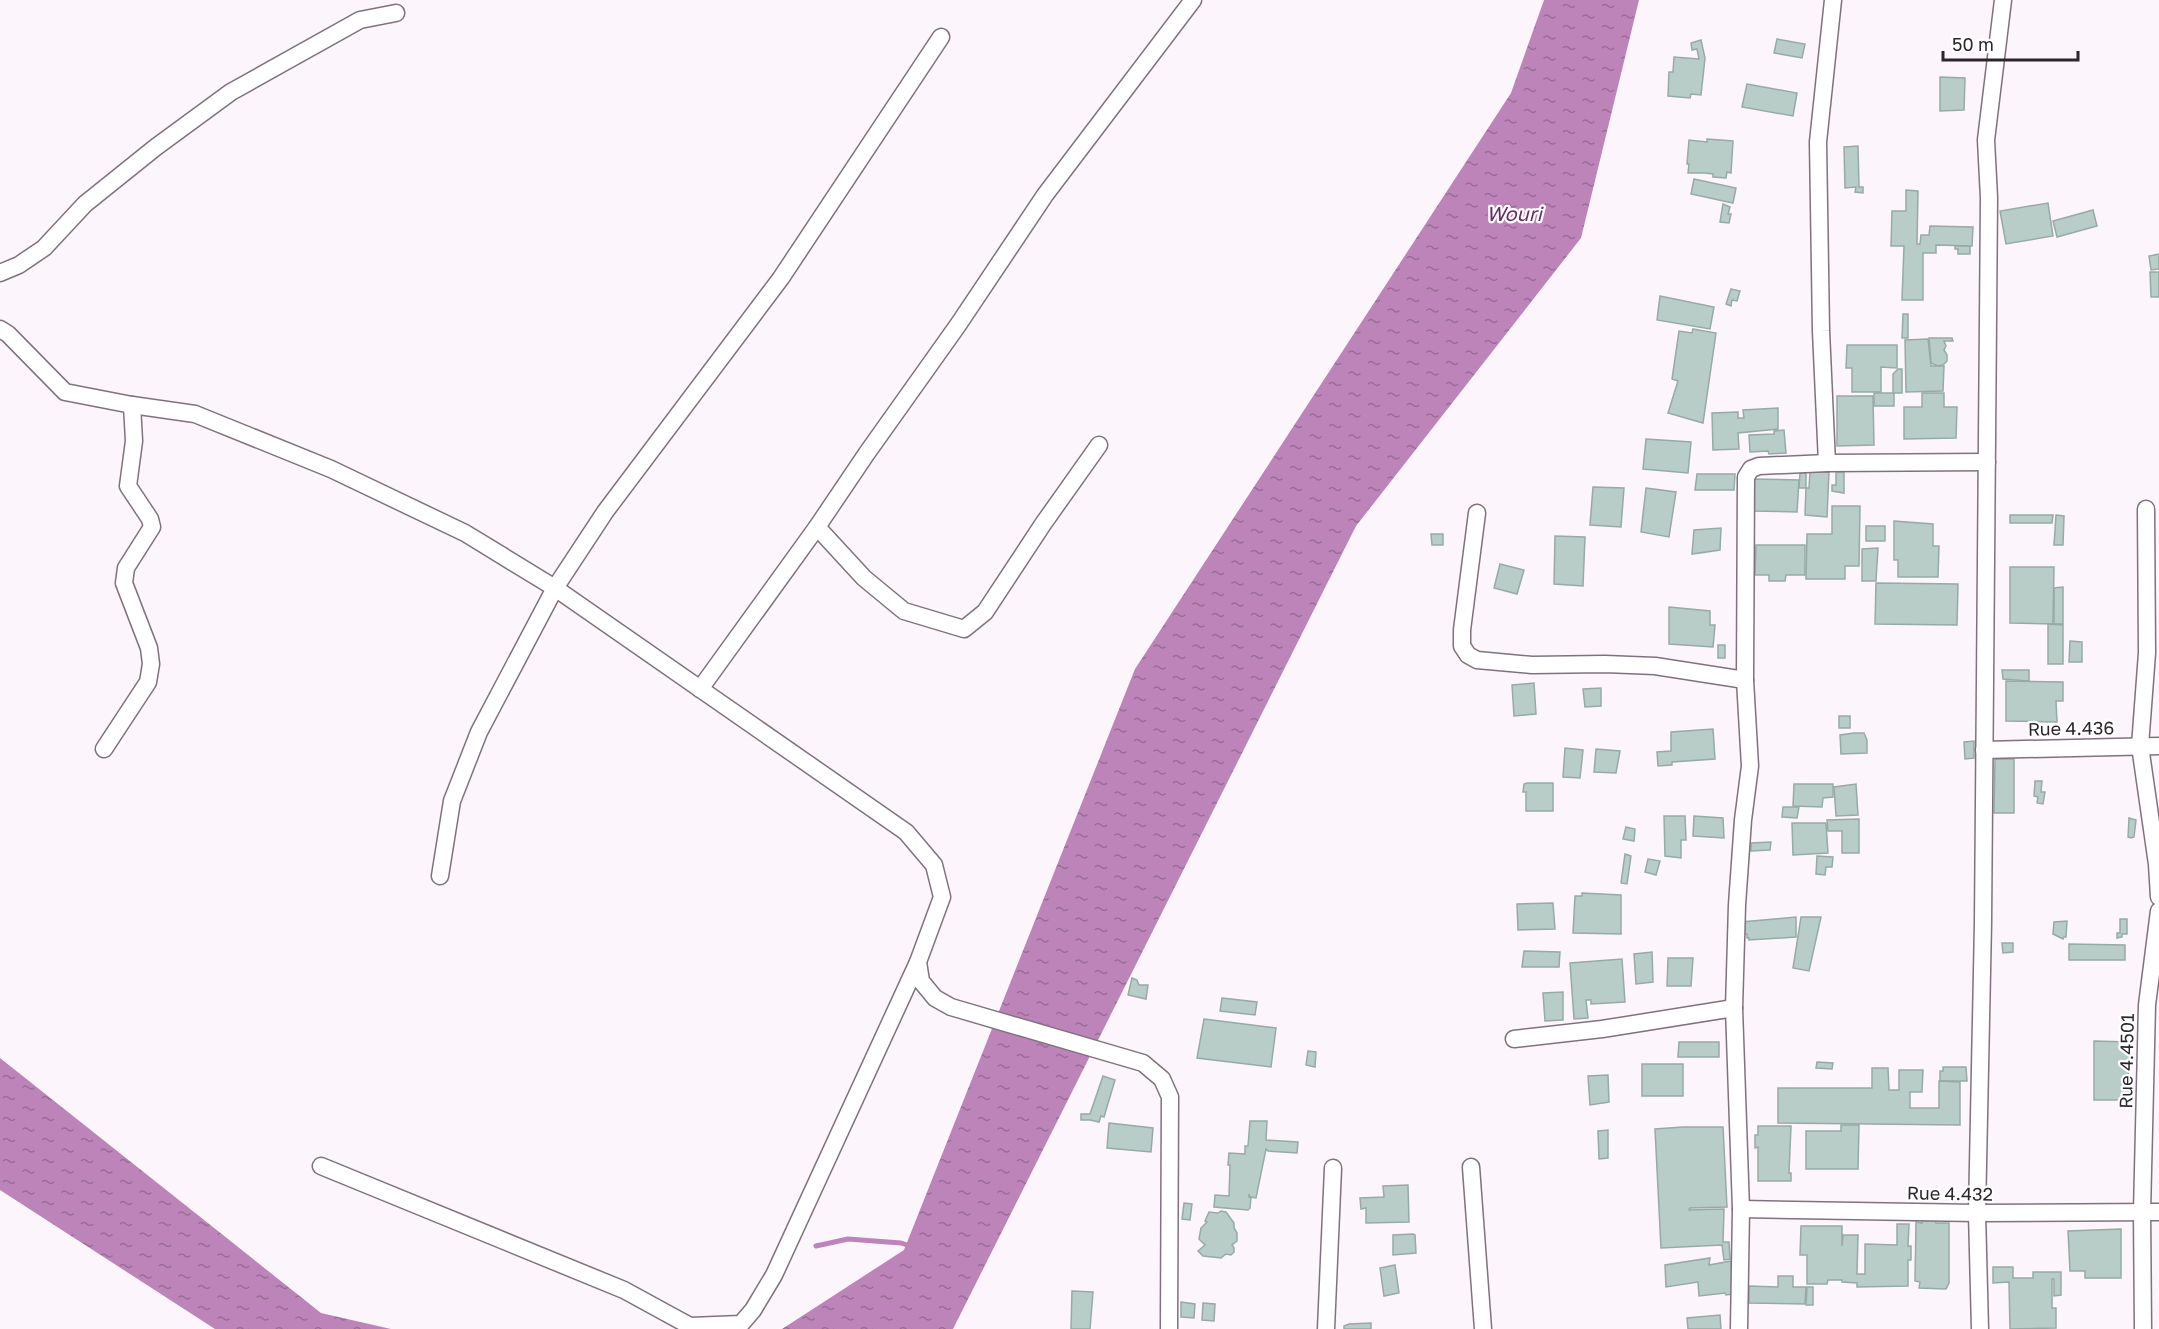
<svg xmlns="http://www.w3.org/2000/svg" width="2159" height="1329" font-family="'Golos Text',sans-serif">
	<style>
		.water { fill: url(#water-ripples) }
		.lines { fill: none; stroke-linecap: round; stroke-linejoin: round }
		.stream { stroke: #bc84b8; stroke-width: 5 }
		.building { fill: #b8cdc7; stroke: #97aaa5; stroke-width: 1.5 }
		.street-casing { stroke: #7f727e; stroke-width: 19 }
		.street { stroke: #fff; stroke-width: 16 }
		.labels { text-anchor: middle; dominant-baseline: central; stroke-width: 4.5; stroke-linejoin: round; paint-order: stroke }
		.street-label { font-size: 18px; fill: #2b262a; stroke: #fff }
		.water-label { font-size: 20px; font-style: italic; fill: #6c296a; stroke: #fff }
	</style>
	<defs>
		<pattern id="water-ripples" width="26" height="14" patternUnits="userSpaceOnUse" patternTransform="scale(1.5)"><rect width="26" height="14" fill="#bc84b8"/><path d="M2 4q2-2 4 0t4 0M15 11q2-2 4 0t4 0" fill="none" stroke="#996c96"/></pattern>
	</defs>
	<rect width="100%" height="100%" fill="#fdf5fc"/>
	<!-- water -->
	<g class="water">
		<polygon points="1544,0 1639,0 1581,238 1356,526 953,1329 782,1329 904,1250 1135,669 1511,93"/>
		<polygon points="0,1058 321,1313 391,1329 215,1329 0,1190"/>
	</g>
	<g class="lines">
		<!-- stream -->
		<polyline class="stream" points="816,1246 848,1239 901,1243 913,1247"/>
	</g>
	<!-- building -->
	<g class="building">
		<polygon points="1777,39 1805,44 1802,58 1774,53"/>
		<polygon points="1701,40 1705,58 1701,95 1691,94 1690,98 1668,96 1669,72 1673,72 1674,57 1699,59 1697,49 1692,50 1691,43"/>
		<polygon points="1940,77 1965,78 1964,110 1940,111"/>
		<polygon points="1747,84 1797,93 1793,116 1742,107"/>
		<polygon points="1707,139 1733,141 1731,173 1727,172 1726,178 1713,177 1713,174 1705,173 1688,173 1689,164 1687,164 1689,140 1707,142"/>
		<polygon points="1858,146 1859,187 1863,187 1863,193 1855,192 1856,187 1845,188 1844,147"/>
		<polygon points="1694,179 1736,188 1733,203 1691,194"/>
		<polygon points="1906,190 1918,191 1917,244 1920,244 1921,235 1929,235 1930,226 1973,227 1972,246 1936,245 1936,253 1923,253 1923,300 1902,300 1904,246 1891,246 1892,211 1906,211"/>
		<polygon points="2048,203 2053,236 2006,244 2000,211"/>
		<polygon points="1723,204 1730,207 1728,214 1731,214 1729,223 1720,222"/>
		<polygon points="2093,210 2097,226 2057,237 2053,221"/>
		<polygon points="1955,246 1970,246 1970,254 1958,254 1958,249 1955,249"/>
		<polygon points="2159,254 2159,269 2151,270 2149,256"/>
		<polygon points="2150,272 2159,272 2159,297 2151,297"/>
		<polygon points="1731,289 1740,291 1737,301 1732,300 1731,306 1726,304"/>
		<polygon points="1660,296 1714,307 1710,329 1657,320"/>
		<polygon points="1903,314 1908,314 1908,338 1902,338"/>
		<polygon points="1693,329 1716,333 1703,423 1668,413 1678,381 1672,379 1679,331 1692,333"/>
		<polygon points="1929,338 1952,338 1953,341 1944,341 1946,346 1944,350 1947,355 1947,361 1943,365 1938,366 1931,363"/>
		<polygon points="1928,339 1931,366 1944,366 1943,391 1906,392 1905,340"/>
		<polygon points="1847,345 1897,345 1897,368 1881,367 1881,392 1852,392 1852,368 1846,368"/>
		<polygon points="1898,369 1902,369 1902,393 1894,393 1894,406 1874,406 1874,393 1893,393 1893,374"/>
		<polygon points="1922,393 1944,393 1944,407 1957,407 1956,438 1904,439 1904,407 1922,407"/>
		<polygon points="1837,396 1873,396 1874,445 1837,446"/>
		<polygon points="1778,408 1778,429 1738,433 1739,449 1713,450 1712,413 1738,412 1738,418 1744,418 1743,410"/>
		<polygon points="1784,430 1786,453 1769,454 1768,451 1750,452 1749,435 1774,434 1774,431"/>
		<polygon points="1646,439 1691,442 1688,473 1643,469"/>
		<polygon points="1810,472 1829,472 1827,517 1805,515 1806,488 1809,488"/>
		<polygon points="1836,472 1844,472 1844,493 1832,491 1832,485 1836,485"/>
		<polygon points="1800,473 1806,473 1806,488 1799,488"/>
		<polygon points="1697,474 1735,474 1734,490 1695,490"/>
		<polygon points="1753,479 1799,480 1797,512 1752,511"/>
		<polygon points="1593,487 1624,488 1621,527 1590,525"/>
		<polygon points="1646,488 1676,492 1669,537 1641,532"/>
		<polygon points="1832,506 1860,506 1859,566 1845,566 1845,579 1806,579 1807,534 1832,534"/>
		<polygon points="2010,515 2053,515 2052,523 2010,523"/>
		<polygon points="2056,515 2064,516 2063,545 2054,545"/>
		<polygon points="1894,521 1933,524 1933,546 1939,546 1938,577 1898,577 1898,560 1894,560"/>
		<rect x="1866" y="526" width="19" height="15"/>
		<polygon points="1721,528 1720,550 1692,554 1694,530"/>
		<polygon points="1431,534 1443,534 1443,545 1432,545"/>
		<polygon points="1555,536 1585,537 1583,586 1554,584"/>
		<polygon points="1756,545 1805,545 1805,575 1786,575 1785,581 1769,581 1769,575 1755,575"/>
		<polygon points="1878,548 1876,581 1862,581 1862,549"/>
		<polygon points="1500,564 1524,570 1517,594 1494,588"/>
		<polygon points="2010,567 2054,567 2053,624 2010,623"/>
		<polygon points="1876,583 1958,584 1957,625 1875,624"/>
		<polygon points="2063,587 2063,624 2054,624 2054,588"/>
		<polygon points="1669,607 1710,611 1710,625 1715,625 1713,647 1669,644"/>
		<polygon points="2048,624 2063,625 2063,664 2048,664"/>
		<polygon points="2070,641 2082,642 2082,662 2069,662"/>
		<rect x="1718" y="645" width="7" height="13"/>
		<polygon points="2002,670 2029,670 2029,681 2003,679"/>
		<polygon points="2006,681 2063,682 2063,701 2056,701 2057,722 2006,721"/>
		<polygon points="1534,683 1536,714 1514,716 1512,685"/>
		<polygon points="1601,688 1601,706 1585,707 1583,689"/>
		<rect x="1839" y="716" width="11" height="12"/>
		<polygon points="1713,729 1715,759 1672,762 1672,765 1658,766 1657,752 1671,751 1671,732"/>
		<polygon points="1854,733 1864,733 1867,740 1867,753 1841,754 1840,735"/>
		<polygon points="1974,741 1974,758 1965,759 1964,742"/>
		<polygon points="1565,748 1583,750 1580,778 1563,777"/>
		<polygon points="1596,749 1620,751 1616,773 1594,772"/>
		<polygon points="1995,759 2014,759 2014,813 1994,813"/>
		<polygon points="2035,781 2042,781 2041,792 2045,792 2043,804 2037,803 2038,797 2034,796"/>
		<polygon points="1527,783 1553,783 1553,811 1526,811 1526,792 1523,792 1524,784"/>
		<polygon points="1794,784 1833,784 1833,797 1823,798 1822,807 1793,806"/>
		<polygon points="1856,784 1858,815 1836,816 1834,787"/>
		<polygon points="1783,807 1799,807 1797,818 1782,817"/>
		<polygon points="1664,816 1685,816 1686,840 1681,840 1681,858 1665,856"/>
		<polygon points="1694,816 1723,818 1724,838 1693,836"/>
		<polygon points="2129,818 2136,820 2134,837 2131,838 2128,837"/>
		<polygon points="1859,819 1859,853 1842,853 1842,831 1828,831 1827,820"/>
		<polygon points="1792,823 1826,823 1828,853 1793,855"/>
		<polygon points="1626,827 1635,829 1634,841 1623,839"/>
		<polygon points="1771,842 1770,850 1751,851 1751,843"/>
		<polygon points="1625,854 1631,856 1627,884 1621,883"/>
		<polygon points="1817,856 1833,857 1832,867 1826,867 1825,875 1816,874"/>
		<polygon points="1648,859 1660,861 1656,875 1645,872"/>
		<polygon points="1582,893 1621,895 1621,934 1573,933 1575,896 1582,896"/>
		<polygon points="1553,903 1555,929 1518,930 1517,904"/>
		<polygon points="1796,917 1796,937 1749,940 1749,938 1747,938 1747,934 1740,934 1741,922"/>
		<polygon points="1801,917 1821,917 1809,971 1793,968"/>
		<polygon points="2120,919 2127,919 2127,934 2122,934 2122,937 2117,938 2117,933 2120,933"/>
		<polygon points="2067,921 2066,937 2064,937 2063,939 2053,934 2054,922"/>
		<polygon points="2002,943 2013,943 2013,952 2003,953"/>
		<polygon points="2069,944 2125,945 2125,960 2069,960"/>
		<polygon points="1524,951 1560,952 1559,967 1522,967"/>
		<polygon points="1652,952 1653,982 1636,984 1634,954"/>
		<polygon points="1668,958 1693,958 1691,986 1667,986"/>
		<polygon points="1622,959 1625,1002 1591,1004 1591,1000 1586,1000 1588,1018 1574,1019 1570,963"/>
		<polygon points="1132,978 1137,980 1139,985 1148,985 1146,999 1128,995"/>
		<polygon points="1563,992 1563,1020 1545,1021 1543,993"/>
		<polygon points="1222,998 1257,1002 1255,1015 1220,1011"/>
		<polygon points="1204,1019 1276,1028 1271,1067 1197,1058"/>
		<polygon points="2094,1041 2129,1042 2128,1100 2094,1100"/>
		<polygon points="1679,1042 1719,1042 1719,1057 1678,1057"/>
		<polygon points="1308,1051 1316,1052 1315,1067 1306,1065"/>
		<polygon points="1817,1062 1833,1063 1832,1069 1816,1068"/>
		<rect x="1642" y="1064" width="41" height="32"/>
		<polygon points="1943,1067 1966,1067 1967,1081 1940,1081 1940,1071 1943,1071"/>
		<polygon points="1872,1068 1888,1068 1889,1090 1899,1090 1899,1070 1923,1070 1922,1092 1910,1092 1910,1108 1939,1108 1939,1081 1960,1082 1960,1125 1778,1123 1778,1088 1872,1088"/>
		<polygon points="1608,1075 1609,1102 1590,1105 1588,1076"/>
		<polygon points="1103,1076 1115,1080 1104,1117 1101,1116 1099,1122 1090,1120 1081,1120 1081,1114 1090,1114"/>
		<polygon points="1250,1121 1267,1121 1266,1140 1298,1142 1297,1153 1268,1151 1266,1149 1256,1198 1250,1197 1249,1194 1249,1197 1251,1197 1250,1208 1248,1210 1214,1207 1215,1195 1229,1196 1230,1165 1228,1165 1229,1153 1245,1154 1245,1146 1248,1146"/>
		<polygon points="1109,1123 1153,1128 1151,1152 1107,1148"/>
		<polygon points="1841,1125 1859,1125 1858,1169 1806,1169 1806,1131 1841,1131"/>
		<polygon points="1758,1126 1791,1126 1789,1173 1791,1173 1791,1181 1758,1181 1758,1147 1755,1148 1755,1135 1758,1135"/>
		<polygon points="1683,1127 1723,1127 1727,1207 1690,1208 1689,1210 1724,1209 1723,1242 1729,1242 1730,1259 1724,1260 1722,1245 1661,1248 1655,1129"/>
		<polygon points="1608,1130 1608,1158 1599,1159 1598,1131"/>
		<polygon points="1408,1185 1409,1222 1366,1223 1366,1208 1361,1209 1360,1198 1384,1197 1383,1186"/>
		<polygon points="1184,1203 1192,1204 1190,1220 1182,1219"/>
		<polygon points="1221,1211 1226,1212 1234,1223 1234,1228 1237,1233 1237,1241 1232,1245 1234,1248 1234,1252 1231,1255 1226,1254 1221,1258 1203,1256 1198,1251 1205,1245 1199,1239 1201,1228 1207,1222 1205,1221 1209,1212 1218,1213"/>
		<polygon points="1922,1220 1935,1220 1936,1223 1949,1223 1949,1283 1946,1289 1919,1288 1920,1282 1915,1281 1916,1222 1922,1223"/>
		<polygon points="1897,1224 1909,1224 1908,1246 1911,1246 1911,1260 1908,1260 1908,1286 1857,1287 1857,1283 1842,1282 1842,1280 1828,1280 1827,1284 1807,1284 1807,1255 1800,1255 1801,1226 1842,1226 1842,1246 1843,1235 1858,1235 1857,1274 1865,1274 1865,1244 1897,1245"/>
		<polygon points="2121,1229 2121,1278 2085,1278 2085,1271 2070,1271 2068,1231"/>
		<polygon points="1413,1234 1415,1235 1416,1253 1393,1255 1393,1235"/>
		<polygon points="1710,1258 1709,1265 1731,1261 1733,1294 1726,1295 1725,1293 1699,1296 1698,1282 1666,1287 1665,1265"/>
		<polygon points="1395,1265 1399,1293 1384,1296 1380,1268"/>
		<polygon points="1993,1267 2013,1267 2013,1278 2033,1278 2033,1272 2061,1272 2061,1295 2054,1296 2054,1279 2052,1279 2052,1308 2056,1308 2056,1328 2010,1329 2009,1282 1993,1283"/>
		<polygon points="1778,1276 1793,1276 1793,1287 1806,1287 1805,1304 1749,1303 1749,1286 1778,1287"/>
		<polygon points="1807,1287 1813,1287 1813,1305 1806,1305"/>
		<polygon points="1072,1291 1093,1292 1090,1329 1071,1329"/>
		<polygon points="1181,1302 1195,1304 1194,1318 1181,1317"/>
		<polygon points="1203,1303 1215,1304 1214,1321 1202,1320"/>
		<polygon points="1720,1315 1721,1329 1688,1329 1687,1318"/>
		<polygon points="1371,1323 1371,1329 1344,1329 1344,1326 1349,1324"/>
	</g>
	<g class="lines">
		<defs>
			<g id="street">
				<polyline points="1833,0 1818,142 1821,331 1827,463 1987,462"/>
				<polyline points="0,273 19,265 44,248 85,204 156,147 231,92 360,20 396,13"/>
				<polyline points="0,329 8,334 65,392 132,405 195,414 331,469 465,533 555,588 906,832 934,865 942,897 918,962 921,981 935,998 951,1007 1143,1063 1162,1079 1170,1097 1169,1329"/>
				<polyline points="2146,509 2147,653 2140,746 2157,864 2159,897"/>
				<polyline points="1477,513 1462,630 1462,646 1468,655 1477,660 1532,665 1605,664 1655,666 1745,680"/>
				<polyline points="817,527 864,578 904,611 964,629 985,612 1043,524 1099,445"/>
				<polyline points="700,689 817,527 867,453 958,325 1045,195 1193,0"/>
				<polyline points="104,749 148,682 151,664 149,648 124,583 126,568 152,527 150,519 128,486 134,441 132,405"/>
				<polyline points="1984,750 2159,746"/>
				<polyline points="440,876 452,801 479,732 555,588 605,512 781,278 941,37"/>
				<polyline points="1514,1039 1602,1029 1734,1008"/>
				<polyline points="321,1166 624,1290 690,1326 741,1324 753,1310 774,1275 918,962"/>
				<polyline points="1471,1167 1483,1329"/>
				<polyline points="1741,1209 1977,1213 2159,1212"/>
				<polyline points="1326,1329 1333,1168"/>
				<polyline points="1739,1329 1741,1209 1734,1008 1737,905 1743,820 1750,766 1745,680 1746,477 1751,469 1759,466 1827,463"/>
				<polyline points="1980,1329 1977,1213 1983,923 1989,198 1986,140 2003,0"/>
				<polyline points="2143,1329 2142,1212 2147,1005 2159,911"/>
			</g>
		</defs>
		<!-- street casing -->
		<use href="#street" class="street-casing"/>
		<!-- street -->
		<use href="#street" class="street"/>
	</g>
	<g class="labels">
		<!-- street labels -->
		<g class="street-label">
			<text transform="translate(2071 728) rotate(-1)">Rue 4.436</text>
			<text transform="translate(2126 1061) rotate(-89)">Rue 4.4501</text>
			<text transform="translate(1950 1193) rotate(1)">Rue 4.432</text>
		</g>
		<!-- water labels -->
		<g class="water-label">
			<text x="1514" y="213">Wouri</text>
		</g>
	</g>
	<!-- scale -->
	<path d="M1943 51v9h135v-9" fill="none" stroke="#2b262a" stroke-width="3"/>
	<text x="1952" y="51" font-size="18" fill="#2b262a" stroke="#ffffff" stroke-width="4.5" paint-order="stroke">50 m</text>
</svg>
